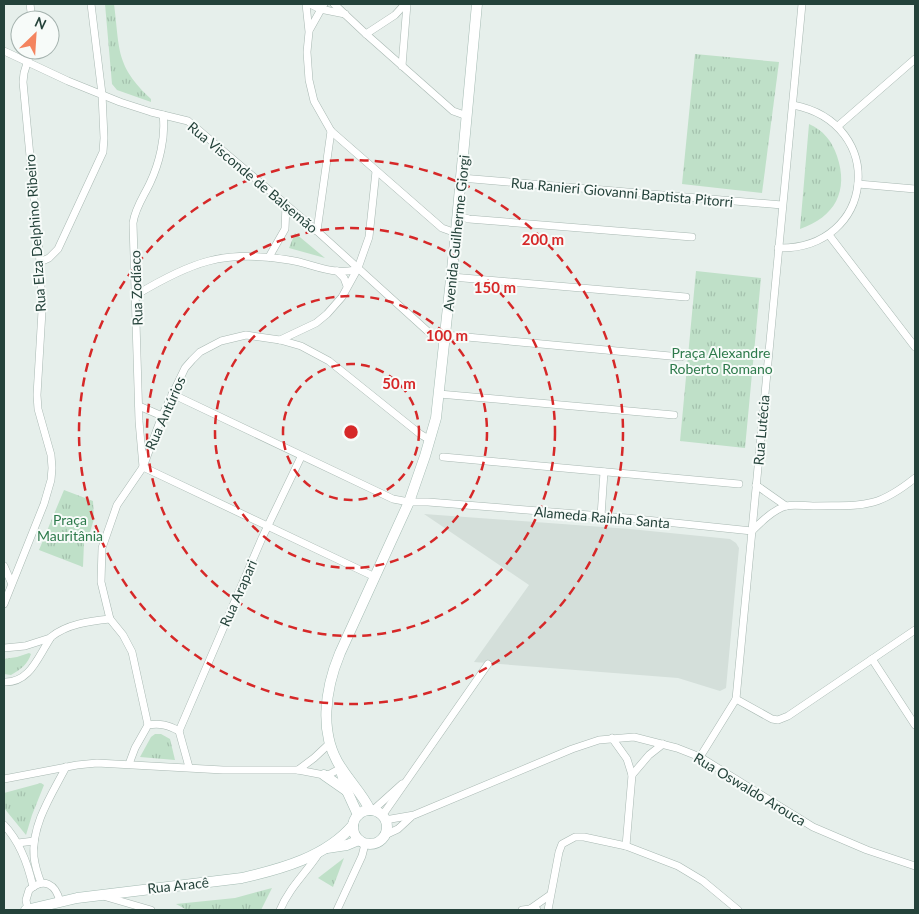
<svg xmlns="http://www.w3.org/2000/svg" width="919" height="914" font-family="Lato,sans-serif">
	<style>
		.built { fill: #d4dfda }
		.grass { fill: url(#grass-tufts) }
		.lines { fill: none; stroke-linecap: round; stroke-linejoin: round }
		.street-casing { stroke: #a8b8b2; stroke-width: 8 }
		.secondary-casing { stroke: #a4bbb3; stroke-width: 11 }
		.street { stroke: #fff; stroke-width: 7 }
		.secondary { stroke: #fff; stroke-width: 10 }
		.ring { fill: none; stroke: #d62828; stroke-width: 2.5; stroke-dasharray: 9 6 }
		.labels { text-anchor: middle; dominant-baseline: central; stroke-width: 4; stroke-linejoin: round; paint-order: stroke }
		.street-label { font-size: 14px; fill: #24423a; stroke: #f7fbf9 }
		.park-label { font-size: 14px; fill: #2d7a4b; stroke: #f7fbf9 }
		.centre { fill: #d62828; stroke: #f7fbf9; stroke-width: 2.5 }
		.ring-label { font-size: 15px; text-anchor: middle; font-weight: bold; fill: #d62828; stroke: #f7fbf9; stroke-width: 4; stroke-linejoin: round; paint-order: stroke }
	</style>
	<defs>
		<pattern id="grass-tufts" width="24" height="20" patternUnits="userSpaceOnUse" patternTransform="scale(1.25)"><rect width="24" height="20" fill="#bfe0c8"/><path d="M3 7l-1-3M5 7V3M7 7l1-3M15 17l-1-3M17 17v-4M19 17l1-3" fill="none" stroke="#a4c1ad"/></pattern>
	</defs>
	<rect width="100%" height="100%" fill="#e6efeb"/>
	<!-- built -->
	<polygon class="built" points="424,514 630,529 730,539 736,543 739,548 726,688 720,691 678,678 474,662 529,585"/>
	<!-- grass -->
	<g class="grass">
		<path d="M105,4H114C120,50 115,65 151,99V102L117,90L112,84Z"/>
		<polygon points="695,54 779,62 762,193 682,184"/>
		<path d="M809,124C823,130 832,141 837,156C849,191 835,217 800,229Z"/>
		<polygon points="295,233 325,258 289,248"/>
		<polygon points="696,271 761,278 745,448 680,441"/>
		<polygon points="64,490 93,501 94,519 87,542 84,542 83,567 39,550"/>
		<path d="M29,653L31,654C28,664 20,670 11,675L4,674V659L17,657Z"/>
		<polygon points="155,734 161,734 170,739 175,760 140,757 151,737"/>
		<polygon points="41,783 44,785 32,815 26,835 4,808 4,793"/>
		<polygon points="344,858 333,887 318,878"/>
		<polygon points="272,888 261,910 187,910 176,904 235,898"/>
	</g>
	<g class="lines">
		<defs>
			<g id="street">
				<polyline points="30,4 32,20"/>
				<polyline points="306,4 309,32 307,52 309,80 314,101 331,131 442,228 456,233"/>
				<polyline points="310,4 320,9 345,14"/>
				<polyline points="334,4 366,34 453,111 467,116"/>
				<polyline points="310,29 324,4"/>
				<polyline points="366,34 395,15 405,4"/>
				<polyline points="4,51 68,81 120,102 151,112 188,121 317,231 434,337 445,341"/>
				<polyline points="402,66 407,4"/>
				<path d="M163,115C166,137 159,164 150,183C144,196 135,208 133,223L139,421L143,467L375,577"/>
				<polyline points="838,126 915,59"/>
				<polyline points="461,178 782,205"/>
				<polyline points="858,184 915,189"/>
				<polyline points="458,216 469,219 692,237"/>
				<polyline points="317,231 331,131"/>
				<polyline points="829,235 915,347"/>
				<path d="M778,248C876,250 888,123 793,105"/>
				<polyline points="269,257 285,229 286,205"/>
				<polyline points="40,262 49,258 58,249 103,152 104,138 102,94 91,4"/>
				<polyline points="337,271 344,278 347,286"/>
				<polyline points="452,277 686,297"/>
				<path d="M136,295C191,262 224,249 289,260C305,262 321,270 337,271C343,272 350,271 356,270"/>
				<polyline points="445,335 681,357"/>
				<polyline points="280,340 316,323 327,314 342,297 358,268 369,237 376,171"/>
				<path d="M172,394L393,499L409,502H428L627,518L752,531C761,522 773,510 786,506C794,504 805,506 813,506C862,505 875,510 915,478"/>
				<polyline points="439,394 674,415"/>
				<polyline points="139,406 162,416"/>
				<polyline points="443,457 739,484"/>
				<polyline points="756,485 786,506"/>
				<polyline points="601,516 604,472"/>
				<polyline points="4,566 11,582"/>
				<polyline points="4,604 44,504 51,480 52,468 51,455 38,409 37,395 42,311 40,262 23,82 24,73 31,50"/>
				<polyline points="4,648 25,646 50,638"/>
				<polyline points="872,659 915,725"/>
				<path d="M4,682C26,683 35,664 45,647C47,644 49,640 51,637C67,624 90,621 110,619"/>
				<polyline points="736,699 772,719 778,720 788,716 915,630"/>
				<polyline points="148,725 132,652 123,635 110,619 101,582 102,548 117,505 143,467 162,416 185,368 192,360 200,352 221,341 246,335 280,340 301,346 329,361 420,434 430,440"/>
				<polyline points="179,731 262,538 301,457"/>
				<polyline points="612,738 627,759 632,775 626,846"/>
				<polyline points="700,757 736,699 802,4"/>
				<path d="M129,764L135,748L148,725C160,723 168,725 179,731L189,767"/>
				<polyline points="298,770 314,758 329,744"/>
				<polyline points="632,775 649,755 663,744"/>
				<polyline points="4,779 77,765 97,763 223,770 298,770 324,775 330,774 341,768"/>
				<polyline points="372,811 402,784"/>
				<polyline points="382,816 488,664"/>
				<polyline points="385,820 414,815 572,749 599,740 634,737 677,748 700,757 813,827 867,850 915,866"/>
				<path d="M4,825C20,842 28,864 33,887"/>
				<polyline points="385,835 398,829 411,817"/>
				<polyline points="18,843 34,841"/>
				<path d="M41,883C38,875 35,866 34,857C31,825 52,794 66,767"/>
				<polyline points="103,896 151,910"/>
				<polyline points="530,909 550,895"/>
				<path d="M28,910L26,900L29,890C44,877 56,884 60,902"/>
				<path d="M280,910C289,888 306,873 319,853"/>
				<polyline points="337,910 362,856 365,844"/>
				<polyline points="522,910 530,909 537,910"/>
				<polyline points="548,910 559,852 562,844 575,837 584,837 626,846 678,866 703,881 738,910"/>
			</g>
			<g id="secondary">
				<polyline points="341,771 347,791 358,815"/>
				<polyline points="324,775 347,791"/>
				<path d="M370,810C363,795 351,783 342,769C318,735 325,689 340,653L409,502L425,456L436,418L455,242L477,4"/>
				<circle cx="370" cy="827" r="17"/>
				<polyline points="327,848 347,845 359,840"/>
				<path d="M26,910L77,898L242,878C281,869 326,857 353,825"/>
			</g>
		</defs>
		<!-- street casing -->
		<use href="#street" class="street-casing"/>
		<!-- secondary casing -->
		<use href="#secondary" class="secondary-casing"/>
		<!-- street -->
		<use href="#street" class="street"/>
		<!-- secondary -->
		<use href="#secondary" class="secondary"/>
	</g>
	<!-- distance rings -->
	<g class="ring">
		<circle cx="351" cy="432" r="68"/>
		<circle cx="351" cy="432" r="136"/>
		<circle cx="351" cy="432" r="204"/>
		<circle cx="351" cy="432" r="272"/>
	</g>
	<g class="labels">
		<!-- street labels -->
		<g class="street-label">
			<text transform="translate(253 177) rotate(40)">Rua Visconde de Balsemão</text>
			<text transform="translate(622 192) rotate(5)">Rua Ranieri Giovanni Baptista Pitorri</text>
			<text transform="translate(35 233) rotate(-94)">Rua Elza Delphino Ribeiro</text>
			<text transform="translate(456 233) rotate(-84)">Avenida Guilherme Giorgi</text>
			<text transform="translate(136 288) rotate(-92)">Rua Zodíaco</text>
			<text transform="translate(165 413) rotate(-66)">Rua Antúrios</text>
			<text transform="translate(761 430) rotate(-85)">Rua Lutécia</text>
			<text transform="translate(602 517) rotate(5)">Alameda Rainha Santa</text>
			<text transform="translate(238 593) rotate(-66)">Rua Arapari</text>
			<text transform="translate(750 789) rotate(31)">Rua Oswaldo Arouca</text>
			<text transform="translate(178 885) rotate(-6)">Rua Aracê</text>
		</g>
		<!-- park labels -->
		<g class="park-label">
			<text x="721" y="352">Praça Alexandre<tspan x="721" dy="16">Roberto Romano</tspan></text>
			<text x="70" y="519">Praça<tspan x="70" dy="16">Mauritânia</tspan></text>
		</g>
	</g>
	<circle cx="351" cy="432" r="8" class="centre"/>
	<g class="ring-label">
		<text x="543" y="245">200 m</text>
		<text x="495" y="293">150 m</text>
		<text x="447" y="341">100 m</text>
		<text x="399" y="389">50 m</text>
	</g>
	<!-- border -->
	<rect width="919" height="914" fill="none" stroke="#24423a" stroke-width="10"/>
	<!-- north arrow -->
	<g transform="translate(35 35) rotate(25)"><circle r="24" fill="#f7fbf9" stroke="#a3b1ad"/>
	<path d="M0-4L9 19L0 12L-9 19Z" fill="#f4845f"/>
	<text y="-8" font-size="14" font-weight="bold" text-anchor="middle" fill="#24423a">N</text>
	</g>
</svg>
